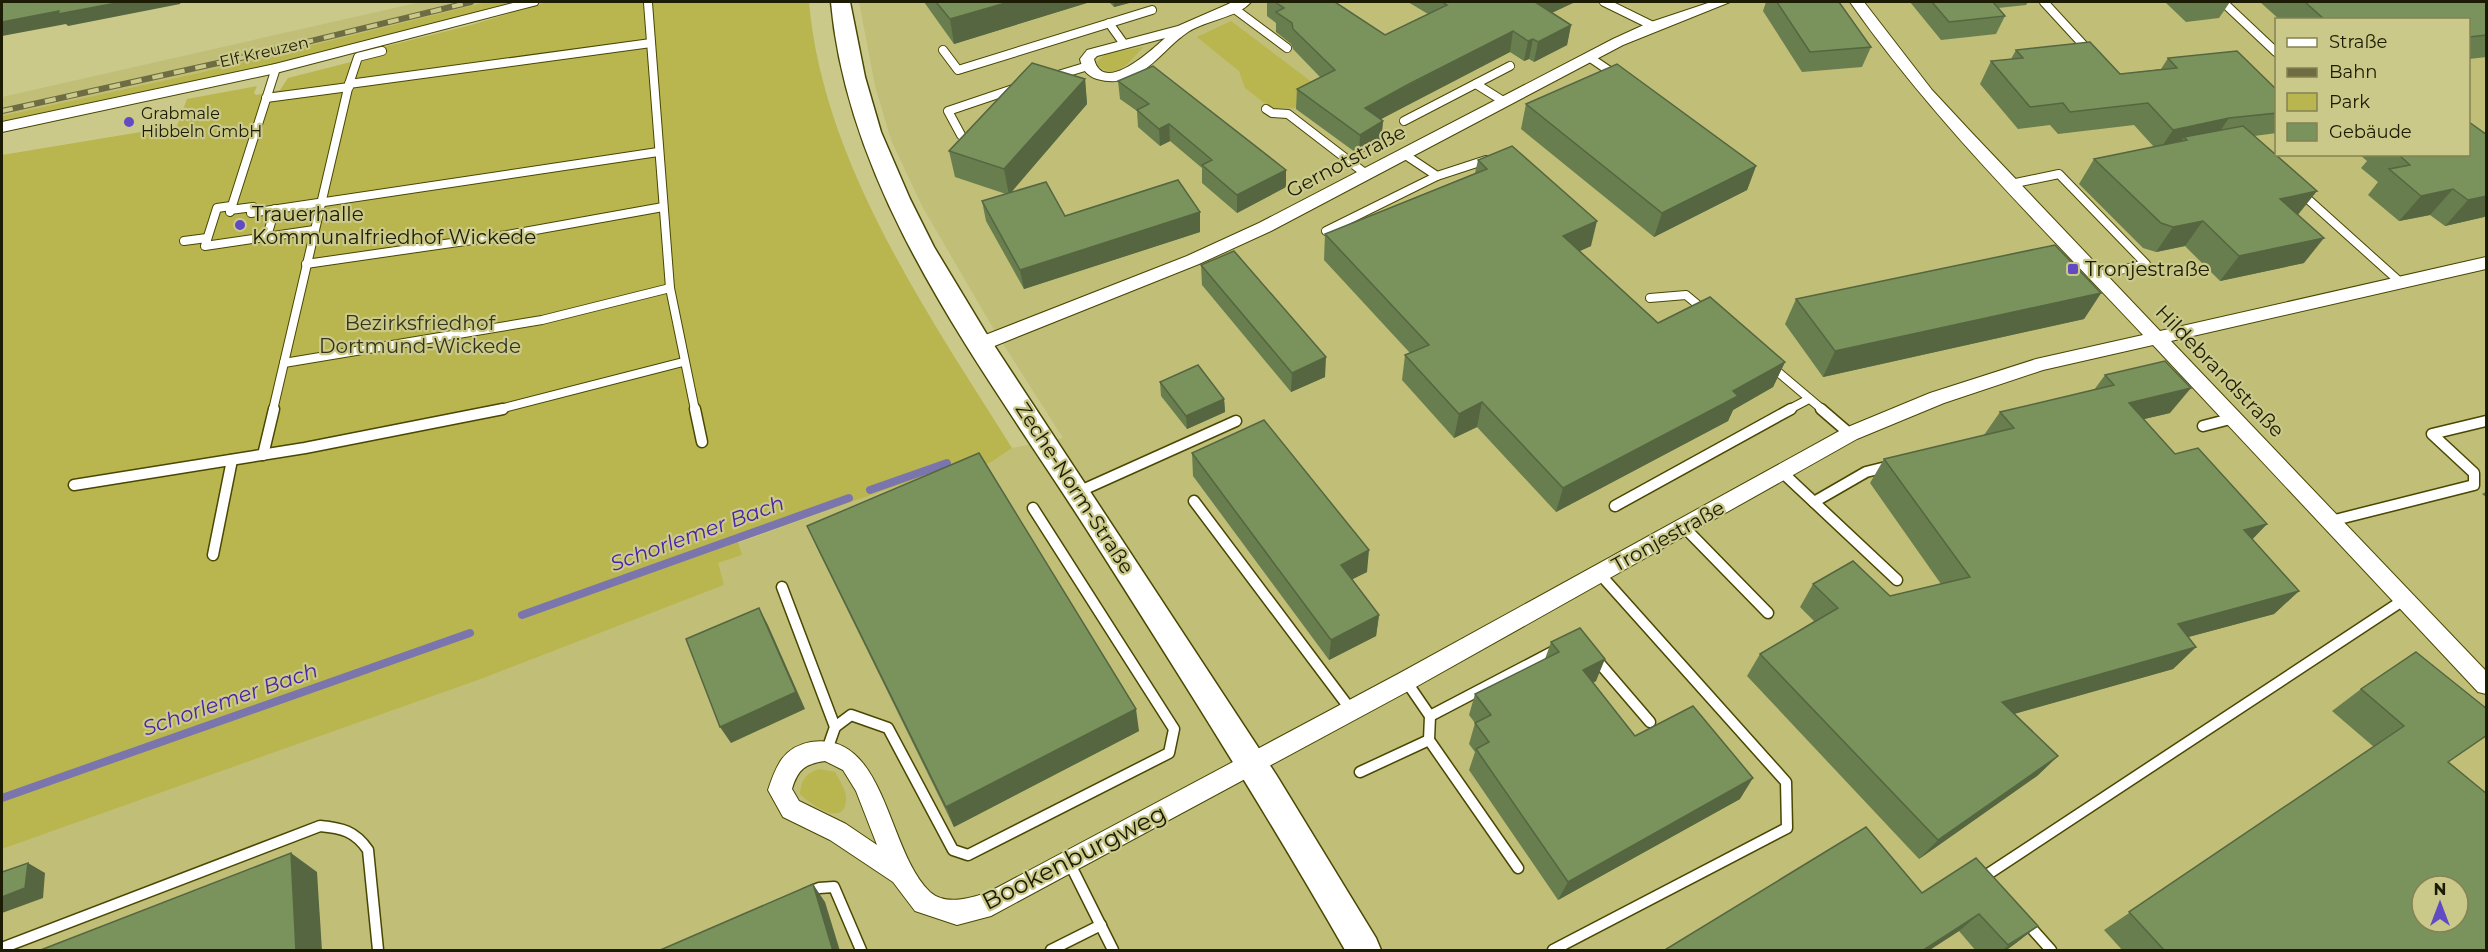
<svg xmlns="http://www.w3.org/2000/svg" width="2488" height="952" font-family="Montserrat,sans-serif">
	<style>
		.built { fill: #c0be77; fill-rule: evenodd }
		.green { fill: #b9b54f }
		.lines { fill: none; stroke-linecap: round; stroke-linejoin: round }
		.stream { stroke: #7b75ae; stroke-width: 8 }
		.service-far1-casing { stroke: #494701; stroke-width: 10 }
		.service-casing { stroke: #494701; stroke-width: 13 }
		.minor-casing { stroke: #494701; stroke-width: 2 }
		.secondary-casing { stroke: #494701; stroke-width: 3 }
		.service-far1 { stroke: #fff; stroke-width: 8 }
		.service { stroke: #fff; stroke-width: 10 }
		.minor { fill: #fff; fill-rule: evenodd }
		.secondary { fill: #fff; fill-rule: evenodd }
		.rail-casing { stroke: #6d6c42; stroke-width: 6 }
		.rail { stroke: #cac98a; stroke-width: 4; stroke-dasharray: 11; stroke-linecap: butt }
		.wall { fill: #697e4e }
		.shaded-wall { fill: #556640 }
		.building { fill: #7a925b; stroke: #556640; stroke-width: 1.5; fill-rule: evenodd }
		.poi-dot { fill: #624ac3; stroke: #cac98a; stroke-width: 2 }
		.labels { text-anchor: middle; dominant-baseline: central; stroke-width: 4.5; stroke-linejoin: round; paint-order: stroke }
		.far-street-label { font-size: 16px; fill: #1c1b03; stroke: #cac98a }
		.far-poi-label { font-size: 16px; fill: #1c1b03; stroke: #cac98a; text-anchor: start }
		.street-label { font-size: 20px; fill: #1c1b03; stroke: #cac98a }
		.poi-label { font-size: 20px; fill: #1c1b03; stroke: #cac98a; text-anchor: start }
		.park-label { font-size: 20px; fill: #34341c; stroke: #cac98a }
		.water-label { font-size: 21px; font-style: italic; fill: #4922a9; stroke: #cac98a }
		.near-street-label { font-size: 24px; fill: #1c1b03; stroke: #cac98a }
	</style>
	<rect width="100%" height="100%" fill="#cac98a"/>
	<!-- built -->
	<g class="built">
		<polygon points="421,2 487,2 203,72 2,116 2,97"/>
		<path d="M859,2H2486V950H2V849L481,679L724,585L717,563L742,555L738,543L960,463L993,461L1012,448L1063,438L993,328L922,206L891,140L875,86ZM2276,20H2468V154H2276ZM2422,886H2458V922H2422Z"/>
	</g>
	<!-- green -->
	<g class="green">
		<polygon points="487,2 519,2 472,16 227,76 193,83 192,81 2,121 2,116 203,72"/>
		<path d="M547,2H809C823,163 928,314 1012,448L993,461L965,474L959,464L738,542L742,555L718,563L724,585L481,679L2,849V155L177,126L187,99L257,86L254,93L256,95L280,90L288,78L351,62L355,54L471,25Z"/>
		<polygon points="1231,21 1325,92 1294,108 1271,108 1245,88 1239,71 1197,37"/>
		<path d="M1143,47C1131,60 1117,81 1098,66L1097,62L1105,54Z"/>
		<path d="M819,769L835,772C839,780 847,791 846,800C844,829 809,803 800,794C801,780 806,773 819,769Z"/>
	</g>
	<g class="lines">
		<!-- stream -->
		<g class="stream">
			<polyline points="870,490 947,463"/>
			<polyline points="522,615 849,498"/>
			<polyline points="2,798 470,633"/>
		</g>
		<defs>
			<g id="service-far1">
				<polyline points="1604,2 1653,26"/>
				<polyline points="2044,2 2089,51"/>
				<polyline points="2223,2 2276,52"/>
				<polyline points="648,3 670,288 695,410"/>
				<polyline points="1232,7 1287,48"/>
				<polyline points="1109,23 1124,44"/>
				<polyline points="943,50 958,70 1152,10"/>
				<polyline points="1589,57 1617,76"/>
				<polyline points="1055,76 1088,66"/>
				<polyline points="349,84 651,43"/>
				<polyline points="1476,84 1503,101"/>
				<polyline points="266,98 349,87"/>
				<polyline points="1266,109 1272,113 1288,114 1366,174"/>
				<polyline points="1404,121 1510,66"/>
				<polyline points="961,135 948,111 1016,88"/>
				<polyline points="1437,176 1486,160"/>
				<polyline points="2011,184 2059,174 2146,264 2098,275"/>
				<polyline points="2301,193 2400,282"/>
				<polyline points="231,206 217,208 205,246 314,230"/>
				<polyline points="230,210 253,207 251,213 658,152"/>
				<polyline points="230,212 276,68"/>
				<polyline points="1326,231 1437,176 1404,154"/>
				<polyline points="267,236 275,209"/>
				<polyline points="184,241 207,238"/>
				<polyline points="306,264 507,235 663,207"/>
				<polyline points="1650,298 1686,295 1704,310"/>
				<polyline points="284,363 542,320 670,288"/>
				<polyline points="1772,367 1823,410"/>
				<polyline points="273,410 349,84 358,57 382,51"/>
				<polyline points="496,410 683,362"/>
				<polyline points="1788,410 1809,399"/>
			</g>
			<g id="service">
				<polyline points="695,409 702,442"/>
				<polyline points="1821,409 1850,434"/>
				<polyline points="2203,426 2234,418"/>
				<polyline points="263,455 274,409"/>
				<polyline points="1783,473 1897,580"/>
				<polyline points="74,485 305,448 503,409"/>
				<polyline points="1078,492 1236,421"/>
				<polyline points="1194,501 1351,710"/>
				<polyline points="1814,502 1866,472 1890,466"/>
				<polyline points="1615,506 1791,409"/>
				<polyline points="2331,521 2474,485 2474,473 2432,434 2486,421"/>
				<polyline points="1684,527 1768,613"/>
				<polyline points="213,555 232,460"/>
				<polyline points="782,587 835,727 827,750"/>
				<polyline points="1595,658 1650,722"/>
				<polyline points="1406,681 1430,716 1429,740 1518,868"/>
				<polyline points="1430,716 1558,649"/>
				<polyline points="835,727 851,715 888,728 953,850 968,855 1169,753 1174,729 1033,508"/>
				<polyline points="1360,772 1429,740"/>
				<polyline points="1069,862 1113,950"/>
				<polyline points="1988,879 1985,876 2405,599"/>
				<polyline points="805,894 819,888 834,887 861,950"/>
				<polyline points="2025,921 2051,950"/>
				<path d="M2,948L320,826C342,828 355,831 368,850L378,950"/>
				<polyline points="1051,950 1101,925"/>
				<polyline points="1553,950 1787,828 1786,782 1599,573"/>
			</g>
			<g id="minor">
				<polygon points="517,2 539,2 537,5 276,73 2,132 2,122 275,64"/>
				<path d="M1233,2H1251C1237,18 1206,20 1188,32C1158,52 1140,91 1097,79C1087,76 1082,69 1080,59L1087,50L1178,26ZM1165,38C1153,49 1103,96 1094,59L1097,56Z"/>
				<polygon points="1711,2 1730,2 1623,45 1271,231 1199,264 987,349 975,349 972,344 975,339 1187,256 1259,223 1613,39 1648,23"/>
				<path d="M1850,2H1864L1932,90L1972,133L2160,331L2486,257V269L2171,341L2486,671V694L2478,692L2153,345L2043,370L1944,403L1857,439L1414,688L991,916L957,925L915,911L893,882L830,840L783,817L768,790C776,766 783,747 811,742C886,730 887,852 930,892C946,906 969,898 987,893L1398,674L1843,429L1930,393L2036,359L2143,335C2042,227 1935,123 1850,2ZM825,761L843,770L856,791L877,845L846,824L799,801L792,789C798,769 805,764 825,761Z"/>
			</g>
			<path id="secondary" d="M831,2H850L865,77L881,132L910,199L934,247L986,333L1277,776L1376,938L1381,950H1345C1263,807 1174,667 1085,527C982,366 849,198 831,2Z"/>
		</defs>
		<!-- service-far1 casing -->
		<use href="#service-far1" class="service-far1-casing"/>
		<!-- service casing -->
		<use href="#service" class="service-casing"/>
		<!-- minor casing -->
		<use href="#minor" class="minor-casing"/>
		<!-- secondary casing -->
		<use href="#secondary" class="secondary-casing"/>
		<!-- service-far1 -->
		<use href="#service-far1" class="service-far1"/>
		<!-- service -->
		<use href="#service" class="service"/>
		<!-- minor -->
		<use href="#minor" class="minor"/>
		<!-- secondary -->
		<use href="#secondary" class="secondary"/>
		<defs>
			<polyline id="rail" points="2,111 245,57 471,2"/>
		</defs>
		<!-- rail casing -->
		<use href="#rail" class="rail-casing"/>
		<!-- rail -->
		<use href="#rail" class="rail"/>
	</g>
	<!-- wall -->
	<g class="wall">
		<polygon points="924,2 1090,2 954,44"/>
		<polygon points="1109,2 1133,2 1114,7"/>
		<polygon points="1267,2 1335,2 1385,35 1428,14 1408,2 1575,2 1552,13 1571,25 1567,45 1534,62 1529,59 1524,61 1510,52 1407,105 1381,119 1383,121 1381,141 1359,155 1296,109 1297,89 1320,77 1293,49 1291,44 1276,32 1276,23 1267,16"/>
		<polygon points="1766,2 1839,2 1871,47 1862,67 1802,72 1763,11"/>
		<polygon points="1910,2 2028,2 2026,5 1998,8 2005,16 1996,34 1941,40"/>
		<polygon points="2165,2 2230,2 2219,18 2186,22"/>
		<polygon points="2260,2 2487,2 2487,57 2469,59 2469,20 2280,20"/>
		<polygon points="2016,50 2120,74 2161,69 2168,58 2277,90 2277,133 2254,136 2298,215 2304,263 2220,281 2185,246 2156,252 2143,248 2079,184 2094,159 2154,147 2134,125 2058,134 2050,125 2018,129 1980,84 1991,61 2011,59"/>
		<polygon points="1085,79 1087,104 1010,193 1065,216 1200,232 1024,289 986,221 982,201 1006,194 955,177 949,151"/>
		<polygon points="1118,81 1286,187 1237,213 1202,183 1202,168 1170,141 1160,146 1138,127 1137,111 1120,99"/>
		<polygon points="1526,104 1756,166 1747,190 1654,237 1521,129"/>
		<polygon points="2487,135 2487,215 2484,217 2445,226 2430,215 2399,221 2368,195 2378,182 2361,168 2367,161 2359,154 2469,154"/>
		<polygon points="1478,160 1591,246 1580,251 1658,323 1785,362 1773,387 1733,410 1728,421 1556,512 1477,427 1454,438 1402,380 1405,355 1410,353 1324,260 1325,234 1475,173"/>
		<polygon points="1201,265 1325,377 1291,392 1202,285"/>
		<polygon points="2101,293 2084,319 1823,377 1785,324 1796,299"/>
		<polygon points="2105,375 2170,413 2144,419 2175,454 2267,524 2252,539 2299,591 2274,614 2188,637 2196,647 2173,669 2014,714 2058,756 2037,776 1919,859 1747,676 1760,654 1814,621 1800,607 1813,584 1890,596 1941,584 1870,483 1884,459 1984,435 2000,412 2094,390"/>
		<polygon points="1160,382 1224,399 1225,412 1187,429 1161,396"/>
		<polygon points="1192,453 1367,572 1352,579 1379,615 1376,636 1329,660 1193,476"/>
		<polygon points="2487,491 2487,498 2482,494"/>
		<polygon points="807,526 1139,731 954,827 818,550"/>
		<polygon points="1551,642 1596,681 1593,683 1635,736 1740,799 1558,900 1469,770 1475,752 1469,744 1475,723 1469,715 1475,694 1545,659"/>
		<polygon points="2361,689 2485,793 2487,792 2487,951 2123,951 2104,930 2374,747 2332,711"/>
		<polygon points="1922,893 2038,926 2016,943 2005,951 1976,951 1959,931 1928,951 1663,951"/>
	</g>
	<!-- shaded-wall -->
	<g class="shaded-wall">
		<polygon points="122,2 181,2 180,4 68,26 66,24 2,36 2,22 59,11"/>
		<polygon points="1009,2 1090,2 954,44 950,19"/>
		<polygon points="1114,2 1133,2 1114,7"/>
		<polygon points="1535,2 1575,2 1531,22"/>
		<polygon points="1571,25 1567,45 1534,62 1538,42"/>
		<polygon points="1513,31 1510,52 1364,128 1365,108"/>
		<polygon points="1533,39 1529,59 1524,61 1528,41"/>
		<polygon points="1085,79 1087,104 1009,195 1004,169"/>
		<polygon points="2229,118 2214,140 2184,137 2177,148 2158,152 2173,130"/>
		<polygon points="1383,121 1381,141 1359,155 1360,135"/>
		<polygon points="1169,124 1170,141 1160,146 1159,129"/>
		<polygon points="1756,166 1747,190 1654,237 1662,213"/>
		<polygon points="1286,170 1286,187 1237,213 1237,195"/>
		<polygon points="2453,189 2430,215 2399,221 2421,196"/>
		<polygon points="2487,190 2487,215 2484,217 2445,226 2468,200"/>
		<polygon points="2317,191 2297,216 2280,199"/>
		<polygon points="1200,212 1200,232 1024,289 1020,270"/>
		<polygon points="1597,221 1591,246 1557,261 1563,236"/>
		<polygon points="2203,221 2185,246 2156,252 2173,227"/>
		<polygon points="2324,238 2304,263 2220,281 2239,256"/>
		<polygon points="2101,293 2084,319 1823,377 1835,351"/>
		<polygon points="1326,357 1325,377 1291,392 1292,373"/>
		<polygon points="1785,362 1773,387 1733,410 1728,421 1556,512 1563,488"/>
		<polygon points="2191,388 2170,413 2110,427 2129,403"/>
		<polygon points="1224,399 1225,412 1187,429 1186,416"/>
		<polygon points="1482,402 1477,427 1454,438 1459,414"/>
		<polygon points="2267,524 2244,548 2244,530"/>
		<polygon points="1369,550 1367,572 1339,586 1341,565"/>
		<polygon points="2299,591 2274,614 2155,646 2178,624"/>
		<polygon points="759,608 768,625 805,709 731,743 720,727"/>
		<polygon points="1379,615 1376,636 1329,660 1331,640"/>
		<polygon points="2196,647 2173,669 1982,723 2002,702"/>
		<polygon points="1605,659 1596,681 1575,692 1583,670"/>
		<polygon points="1136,709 1139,731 954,827 946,807"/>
		<polygon points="2058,756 2037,776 1919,859 1938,840"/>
		<polygon points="1753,778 1740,799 1558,900 1568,882"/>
		<polygon points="291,853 317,872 322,951 296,951"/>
		<polygon points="28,863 45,873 43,898 2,913 2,897"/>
		<polygon points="813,884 825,902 840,951 833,951"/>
		<polygon points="1979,914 1959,931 1928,951 1922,951"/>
		<polygon points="2038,926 2016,943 2005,951 2001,951"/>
	</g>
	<!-- building -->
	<g class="building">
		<polygon points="2,2 122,2 58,14 59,11 2,22"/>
		<polygon points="936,2 1009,2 950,19"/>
		<polygon points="1275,2 1335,2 1385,35 1447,5 1442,2 1537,2 1535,2 1571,25 1538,42 1533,39 1528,41 1513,31 1409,84 1365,108 1383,121 1360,135 1297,89 1335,70 1293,29 1292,23 1276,12 1284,8"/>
		<polygon points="1777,2 1839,2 1871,47 1810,52"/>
		<polygon points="1932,2 1993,2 2005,16 1949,22"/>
		<polygon points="2305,2 2487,2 2487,35 2469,37 2469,20 2325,20"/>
		<polygon points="2090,42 2120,74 2177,68 2168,58 2237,51 2277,90 2277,113 2229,118 2173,130 2148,103 2070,112 2063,103 2030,107 1991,61 2023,58 2016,50"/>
		<polygon points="1032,63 1085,79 1004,169 949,151"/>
		<polygon points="1617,64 1756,166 1662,213 1526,104"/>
		<polygon points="1153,66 1286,170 1237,195 1202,165 1212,160 1169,124 1159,129 1137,110 1149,104 1118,81"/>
		<polygon points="2469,122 2487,135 2487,196 2468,200 2453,189 2421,196 2389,169 2410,165 2398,154 2469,154"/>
		<polygon points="2243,126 2317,191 2280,199 2324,238 2239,256 2203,221 2173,227 2161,223 2094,159 2187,140 2184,137"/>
		<polygon points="1512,146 1597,221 1563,236 1658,323 1710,297 1785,362 1733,391 1738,396 1563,488 1482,402 1459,414 1405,355 1429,345 1325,234 1487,169 1478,160"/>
		<polygon points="1178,180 1200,212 1020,270 982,201 1046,182 1065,216"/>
		<polygon points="2055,245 2101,293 1835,351 1796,299"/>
		<polygon points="1234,251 1326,357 1292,373 1201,265"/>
		<polygon points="2165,361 2191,388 2129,403 2175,454 2198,448 2267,524 2244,530 2299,591 2178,624 2196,647 2002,702 2058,756 1938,840 1760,654 1838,608 1813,584 1853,561 1890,596 1970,577 1884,459 2014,428 2000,412 2114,385 2105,375"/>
		<polygon points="1198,365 1224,399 1186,416 1160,382"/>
		<polygon points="1264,420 1369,550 1341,565 1379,615 1331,640 1192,453"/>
		<polygon points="979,453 1136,709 946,807 807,526"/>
		<polygon points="759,608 796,692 720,727 686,639"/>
		<polygon points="1580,628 1605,659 1583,670 1635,736 1693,706 1753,778 1568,882 1476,749 1489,742 1475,723 1491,715 1475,694 1559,652 1551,642"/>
		<path d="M2416,652L2487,709V735L2448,762L2487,794V951H2165L2129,912L2404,726L2361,689ZM2422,886H2458V922H2422Z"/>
		<polygon points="1866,827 1922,893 1976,858 2038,926 2008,945 1979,914 1922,951 1663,951"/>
		<polygon points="291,853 296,951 38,951"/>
		<polygon points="28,863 25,888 2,897 2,872"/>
		<polygon points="813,884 833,951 658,951"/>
	</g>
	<!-- markers -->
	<g class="poi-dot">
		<circle cx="129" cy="122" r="6"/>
		<circle cx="240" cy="225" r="6"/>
		<rect x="2067" y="263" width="12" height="12" rx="3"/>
	</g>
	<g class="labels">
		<!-- far-street labels -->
		<g class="far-street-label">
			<text transform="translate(264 52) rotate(-13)">Elf Kreuzen</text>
		</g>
		<!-- far-poi labels -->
		<g class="far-poi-label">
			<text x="141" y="113">Grabmale<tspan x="141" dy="18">Hibbeln GmbH</tspan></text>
		</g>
		<!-- street labels -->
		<g class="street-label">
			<text transform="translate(1346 161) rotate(-28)">Gernotstraße</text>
			<text transform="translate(2220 371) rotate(46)">Hildebrandstraße</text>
			<text transform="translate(1075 488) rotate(57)">Zeche-Norm-Straße</text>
			<text transform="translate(1668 536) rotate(-29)">Tronjestraße</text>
		</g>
		<!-- poi labels -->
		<g class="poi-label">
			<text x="252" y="214">Trauerhalle<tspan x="252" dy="23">Kommunalfriedhof Wickede</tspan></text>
			<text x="2085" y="269">Tronjestraße</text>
		</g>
		<!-- park labels -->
		<g class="park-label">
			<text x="420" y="323">Bezirksfriedhof<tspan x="420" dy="23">Dortmund-Wickede</tspan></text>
		</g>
		<!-- water labels -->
		<g class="water-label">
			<text transform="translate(697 533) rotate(-20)">Schorlemer Bach</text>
			<text transform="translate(230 699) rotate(-19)">Schorlemer Bach</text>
		</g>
		<!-- near-street labels -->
		<g class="near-street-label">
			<text transform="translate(1074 857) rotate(-27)">Bookenburgweg</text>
		</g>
	</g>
	<!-- border -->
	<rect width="2488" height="952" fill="none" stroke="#1c1b03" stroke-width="6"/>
	<!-- legend -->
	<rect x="2275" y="18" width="195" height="138" fill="#cac98a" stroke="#848354" stroke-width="1.5"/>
	<rect x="2287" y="38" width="30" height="9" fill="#ffffff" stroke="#848354" stroke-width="1.5"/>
	<text x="2329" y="48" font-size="18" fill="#1c1b03">Straße</text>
	<rect x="2287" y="68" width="30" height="9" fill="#6d6c42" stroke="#848354" stroke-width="1.5"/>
	<text x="2329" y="78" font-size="18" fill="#1c1b03">Bahn</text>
	<rect x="2287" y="93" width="30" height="18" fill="#b9b54f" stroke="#848354" stroke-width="1.5"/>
	<text x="2329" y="108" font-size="18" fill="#1c1b03">Park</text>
	<rect x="2287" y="123" width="30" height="18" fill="#7a925b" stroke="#848354" stroke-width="1.5"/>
	<text x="2329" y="138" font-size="18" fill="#1c1b03">Gebäude</text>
	<!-- north arrow -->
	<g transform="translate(2440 904)"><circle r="28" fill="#cac98a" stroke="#848354" stroke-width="1.5"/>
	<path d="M0-4.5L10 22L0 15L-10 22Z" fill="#624ac3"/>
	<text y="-9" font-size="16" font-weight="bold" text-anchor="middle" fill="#1c1b03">N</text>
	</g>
</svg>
